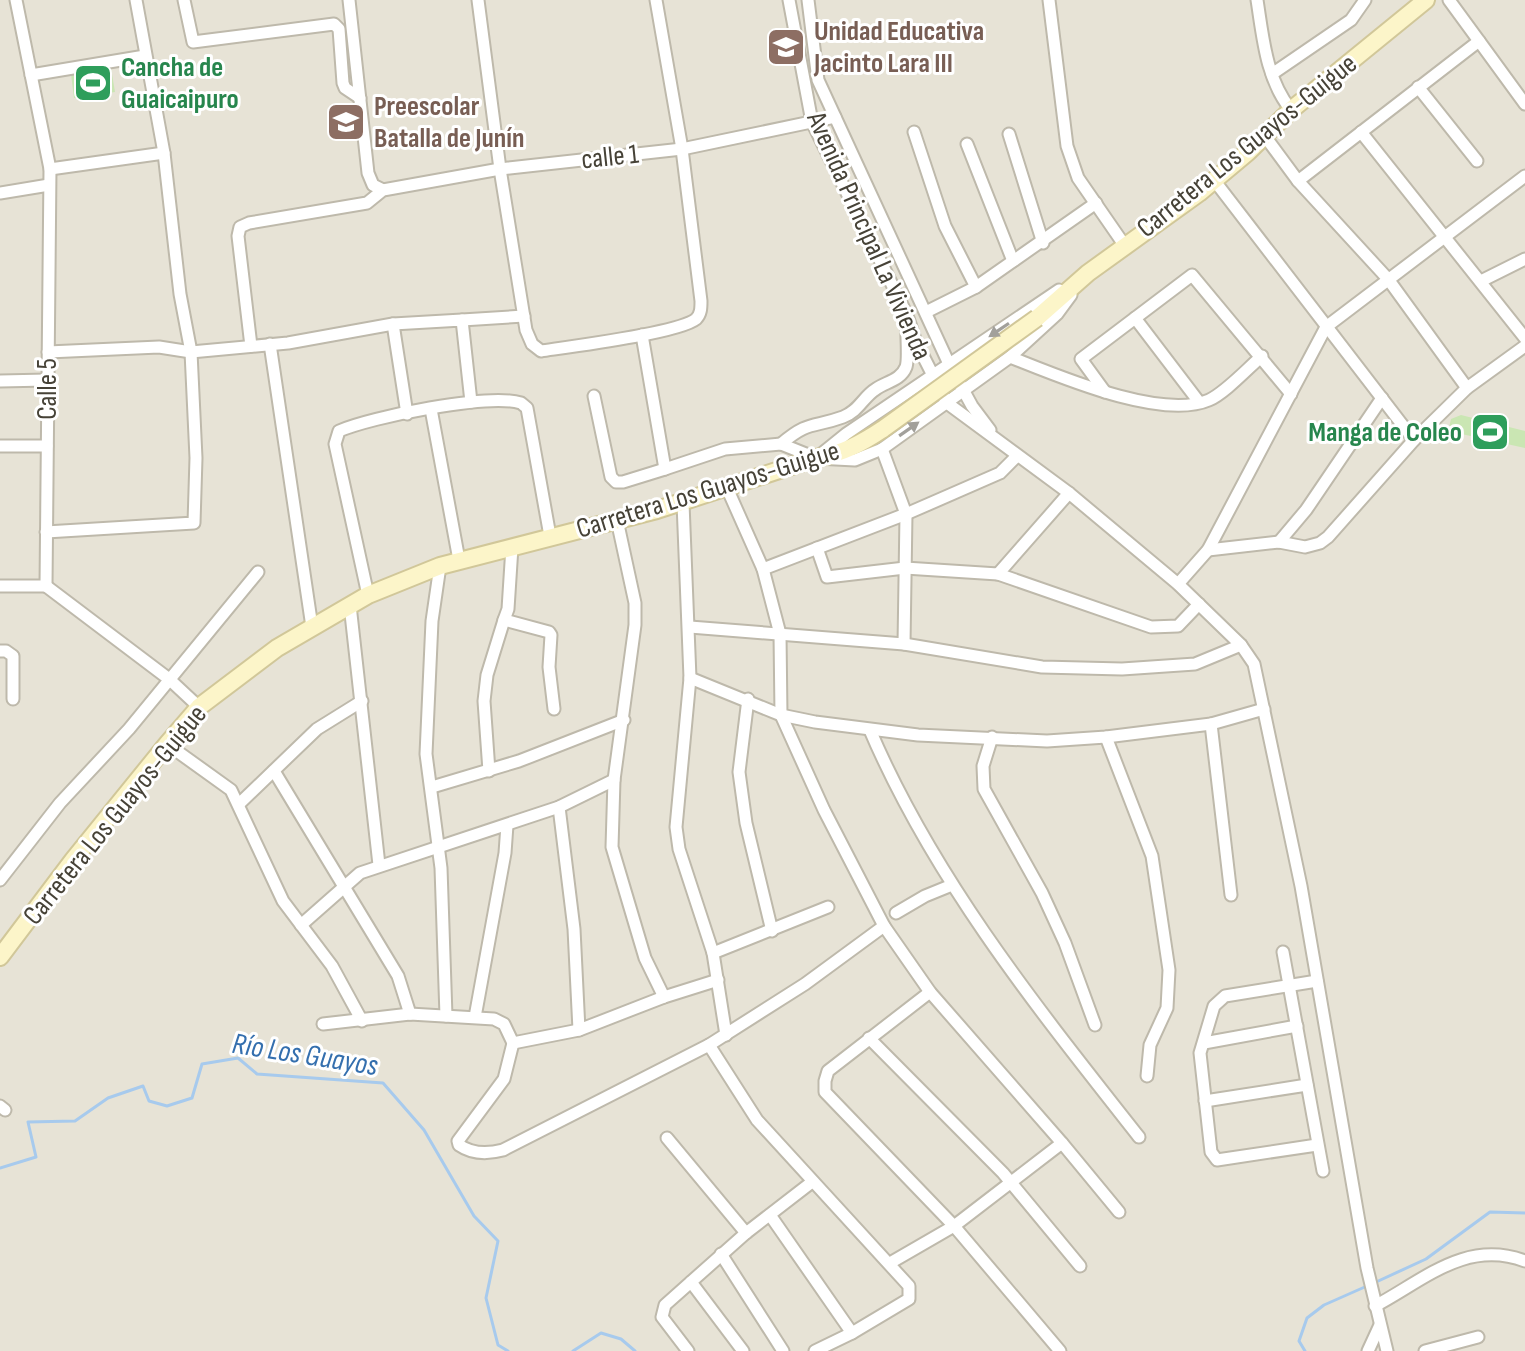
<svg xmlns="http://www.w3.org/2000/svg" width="1525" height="1351" font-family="'Sofia Sans Condensed',sans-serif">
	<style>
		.residential { fill: #e7e3d6 }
		.green { fill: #cae6b3 }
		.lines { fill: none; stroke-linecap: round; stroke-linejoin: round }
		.stream { stroke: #a7caed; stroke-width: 3 }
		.street-casing { stroke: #beb9ab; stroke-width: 15 }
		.secondary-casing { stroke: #d1c799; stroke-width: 20 }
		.street { stroke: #fff; stroke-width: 11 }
		.secondary { stroke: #fcf5c9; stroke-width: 16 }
		.secondary-bridge-casing { stroke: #d1c799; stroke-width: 20; stroke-linecap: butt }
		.secondary-bridge { stroke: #fcf5c9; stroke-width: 16 }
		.oneway { fill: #a2a09b }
		.labels { text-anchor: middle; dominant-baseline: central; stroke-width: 6; stroke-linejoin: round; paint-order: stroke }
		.education-label { font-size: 28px; font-weight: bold; fill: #785e54; stroke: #fff; text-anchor: start }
		.leisure-label { font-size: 28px; font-weight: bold; fill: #27864d; stroke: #fff; text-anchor: start }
		.street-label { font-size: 28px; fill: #464237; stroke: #fff }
		.water-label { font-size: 30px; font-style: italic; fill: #346fae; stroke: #fff }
	</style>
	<rect width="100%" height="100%" fill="#f3f1e8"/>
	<!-- residential -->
	<rect class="residential" x="0" y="0" width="1525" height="1351"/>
	<!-- green -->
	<g class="green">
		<polygon points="111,68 115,92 74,98 71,74"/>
		<polygon points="1461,415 1525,431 1525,448 1457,433 1449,428 1451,419"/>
	</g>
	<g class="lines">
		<!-- stream -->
		<g class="stream">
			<polyline points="0,1168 36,1157 28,1122 75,1121 108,1098 143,1086 149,1101 167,1106 192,1098 202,1064 238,1058 257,1074 383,1083 424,1130 474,1216 498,1241 486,1298 498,1345 508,1351"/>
			<polyline points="1374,1283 1426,1259 1490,1212 1525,1213"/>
			<polyline points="573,1351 601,1333 621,1339 635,1351"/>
			<polyline points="1305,1351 1299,1341 1307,1318 1324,1305 1367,1286"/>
		</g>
		<defs>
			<g id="street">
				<polyline points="16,0 50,169 46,586"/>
				<polyline points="184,0 193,42 334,24 339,29 343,83 345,88 360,98"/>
				<polyline points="349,0 368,173 373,185 383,190"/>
				<path d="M478,0L500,169L526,330L532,344L541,351C568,347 679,333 696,319C701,314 701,308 701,301L682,149L656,0"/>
				<polyline points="789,0 812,122 907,315 916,342 947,403 1069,493 1178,584 1241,645 1254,664 1301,886 1367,1268 1387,1351"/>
				<polyline points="808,0 818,80 949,364 972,406 990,430"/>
				<polyline points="1049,0 1067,146 1078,178 1125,246"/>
				<path d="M1257,0C1263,38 1266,79 1291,110"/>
				<polyline points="1449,0 1479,41"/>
				<polyline points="1272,74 1351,20 1365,0"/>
				<polyline points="31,75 145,56"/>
				<polyline points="1418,87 1477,161"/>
				<polyline points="914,132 945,226 976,287"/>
				<polyline points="1361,132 1525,338"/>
				<polyline points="1009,134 1043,243"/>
				<polyline points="1264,135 1298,181"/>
				<polyline points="967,144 1013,261"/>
				<polyline points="50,169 164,153"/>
				<polyline points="1214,180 1414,440"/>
				<polyline points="0,193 49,185"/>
				<polyline points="1481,281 1525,259"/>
				<polyline points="926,312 976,287 1096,203"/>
				<polyline points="1135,318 1199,402"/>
				<polyline points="462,320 524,316"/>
				<polyline points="393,324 407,414"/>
				<polyline points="642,335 665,469 725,449 781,444 816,458 855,460 882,449 1010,357 1057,314 1071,295"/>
				<polyline points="270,344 312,627"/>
				<polyline points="251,346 238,236 240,227 249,223 367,203 383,190 500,169 682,149 835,117"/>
				<polyline points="48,352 159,347 191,352 288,343 393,324 462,320 471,402"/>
				<path d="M1010,357C1056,375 1161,421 1209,400C1225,393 1248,368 1262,356"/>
				<polyline points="0,381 47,380"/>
				<polyline points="1467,388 1388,279 1298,181 1479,41 1525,104"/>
				<polyline points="1105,392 1081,359 1192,275 1291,394"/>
				<polyline points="594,396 611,477 616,482 623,482 665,469"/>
				<polyline points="431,409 459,560"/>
				<path d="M781,444C809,420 813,428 843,417C859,411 863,397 876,389C886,382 901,380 906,367C909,359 906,334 907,323"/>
				<polyline points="0,446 47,446"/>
				<polyline points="882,449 906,514 904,644"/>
				<polyline points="820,455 846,434 1059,290"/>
				<polyline points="727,488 763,569 780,634 781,715 824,810 884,926 930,992 1062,1143 1119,1212"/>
				<polyline points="683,503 690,678 676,827 679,849 713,953 726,1035"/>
				<polyline points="617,520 635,603 635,625 614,780 612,847 645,958 664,997"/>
				<polyline points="46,532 194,523 196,458 191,352 180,294 164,153 136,0"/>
				<polyline points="1279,542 1306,510 1382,398"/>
				<polyline points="512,547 508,609 504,620 549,632 551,635 549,667 554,709"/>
				<polyline points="817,548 827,577 905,568 998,574 1151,627 1178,626 1199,604"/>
				<polyline points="1208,550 1279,542 1305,547 1320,543 1328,537 1414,440 1467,388 1525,346"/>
				<polyline points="440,566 432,621 426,754 441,868 446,1016"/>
				<polyline points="763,569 906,514 1000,473 1017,456"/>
				<polyline points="998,574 1069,493"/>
				<polyline points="1178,584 1208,550 1326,327 1525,176"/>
				<polyline points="0,586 46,586"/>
				<polyline points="46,586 169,679 199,707"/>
				<path d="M368,595L335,444L339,431C371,417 489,393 521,403L527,408L550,536"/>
				<polyline points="350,605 379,865"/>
				<polyline points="690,627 904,644 1042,667 1122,669 1195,664 1241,645"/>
				<polyline points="0,651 6,651 13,656 13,699"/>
				<polyline points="690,678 781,715 815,722 918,735 1047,741 1106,737 1211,724 1264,709"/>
				<polyline points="748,699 739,772 746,823 772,931"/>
				<polyline points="1211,724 1231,895"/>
				<path d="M870,730C934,880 1039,1010 1139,1137"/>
				<polyline points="992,737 983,766 984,789 1042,893 1065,943 1095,1025"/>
				<polyline points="1106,737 1152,856 1169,970 1167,1008 1150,1045 1147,1076"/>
				<polyline points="167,744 231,790 283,901 332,966 362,1021"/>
				<polyline points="274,771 398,976 410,1014"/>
				<polyline points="489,771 484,701 487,675 504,620"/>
				<polyline points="432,787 519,761 624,720"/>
				<polyline points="239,804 317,729 362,701"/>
				<polyline points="559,807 574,929 579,1030"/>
				<polyline points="0,880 60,803 129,729 258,572"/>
				<polyline points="896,913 925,896 952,885"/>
				<polyline points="301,925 360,873 559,807 614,780"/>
				<polyline points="1283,952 1323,1171"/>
				<polyline points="713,953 828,907"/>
				<polyline points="930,992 828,1071 825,1081 825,1092 954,1226 1060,1351"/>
				<polyline points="475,1017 505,853 507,825"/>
				<polyline points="323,1024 410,1014 494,1019 504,1024 513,1043 579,1030 664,997 718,980"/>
				<polyline points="869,1038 1003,1173 1080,1266"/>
				<path d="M513,1043L504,1079L458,1141L459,1145C472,1154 488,1154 503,1150L709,1045L805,984L884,926"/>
				<polyline points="1204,1043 1297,1026"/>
				<polyline points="709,1045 757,1120 909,1286 909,1299 852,1333 815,1351"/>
				<polyline points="1205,1101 1307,1085"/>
				<polyline points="0,1106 5,1110"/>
				<polyline points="667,1138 746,1233"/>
				<polyline points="1317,1145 1217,1160 1211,1152 1200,1053 1214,1006 1225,996 1317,981"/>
				<polyline points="770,1215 852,1333"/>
				<polyline points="721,1254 783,1351"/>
				<polyline points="890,1263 954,1226 1062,1143"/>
				<polyline points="691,1282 743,1351"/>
				<path d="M1375,1306C1424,1280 1466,1239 1525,1261"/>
				<polyline points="688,1351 662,1317 665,1305 746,1233 812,1182"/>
				<polyline points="1368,1351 1380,1325"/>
				<polyline points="1425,1351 1478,1337"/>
			</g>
			<g id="secondary">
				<polyline points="1037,318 1088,273 1199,193 1248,152 1291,110 1426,0"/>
				<path d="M0,957L73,860L167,744L199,707L277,648L368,595L440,566L657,510L816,458C842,454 862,443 883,429"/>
			</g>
		</defs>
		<!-- street casing -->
		<use href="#street" class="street-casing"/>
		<!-- secondary casing -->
		<use href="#secondary" class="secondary-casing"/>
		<!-- street -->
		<use href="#street" class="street"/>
		<!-- secondary -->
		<use href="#secondary" class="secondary"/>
		<defs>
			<polyline id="secondary-bridge" points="883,429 1037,318"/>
		</defs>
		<!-- secondary-bridge casing -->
		<use href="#secondary-bridge" class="secondary-bridge-casing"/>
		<!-- secondary-bridge -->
		<use href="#secondary-bridge" class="secondary-bridge"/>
	</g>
	<!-- one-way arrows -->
	<defs><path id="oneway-solid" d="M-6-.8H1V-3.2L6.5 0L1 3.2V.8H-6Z" transform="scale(2)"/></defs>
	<g class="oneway">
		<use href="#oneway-solid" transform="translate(999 330) rotate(146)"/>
		<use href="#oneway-solid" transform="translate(909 429) rotate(-35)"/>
	</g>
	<!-- icons -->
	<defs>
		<symbol id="school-square" viewBox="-11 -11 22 22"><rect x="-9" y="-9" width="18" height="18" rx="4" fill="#8d6e63" stroke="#fff"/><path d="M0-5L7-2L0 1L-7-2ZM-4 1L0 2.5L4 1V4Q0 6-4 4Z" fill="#fff"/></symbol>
		<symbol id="stadium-square" viewBox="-11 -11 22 22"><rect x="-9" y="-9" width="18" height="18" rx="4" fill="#2e9e5b" stroke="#fff"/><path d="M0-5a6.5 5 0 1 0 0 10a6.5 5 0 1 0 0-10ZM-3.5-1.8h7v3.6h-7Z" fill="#fff"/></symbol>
	</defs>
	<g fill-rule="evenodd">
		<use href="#school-square" x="764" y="25" width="44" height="44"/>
		<use href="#stadium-square" x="71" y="61" width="44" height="44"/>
		<use href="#school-square" x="324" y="100" width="44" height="44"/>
		<use href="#stadium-square" x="1468" y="410" width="44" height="44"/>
	</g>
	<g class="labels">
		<!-- education labels -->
		<g class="education-label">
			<text x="814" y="31">Unidad Educativa<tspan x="814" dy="32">Jacinto Lara III</tspan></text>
			<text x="374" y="106">Preescolar<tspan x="374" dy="32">Batalla de Junín</tspan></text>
		</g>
		<!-- leisure labels -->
		<g class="leisure-label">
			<text x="121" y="67">Cancha de<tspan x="121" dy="32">Guaicaipuro</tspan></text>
			<text x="1462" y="432" text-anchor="end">Manga de Coleo</text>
		</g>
		<!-- street labels -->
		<g class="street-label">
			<text transform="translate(1247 146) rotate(-39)">Carretera Los Guayos-Guigue</text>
			<text transform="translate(610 157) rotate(-6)">calle 1</text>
			<text transform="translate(869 236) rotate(66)">Avenida Principal La Vivienda</text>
			<text transform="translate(47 389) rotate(-90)">Calle 5</text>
			<text transform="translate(708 490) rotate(-17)">Carretera Los Guayos-Guigue</text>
			<text transform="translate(115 815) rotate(-51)">Carretera Los Guayos-Guigue</text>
		</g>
		<!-- water labels -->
		<g class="water-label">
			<text transform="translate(305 1055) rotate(9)">Río Los Guayos</text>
		</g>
	</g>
</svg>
